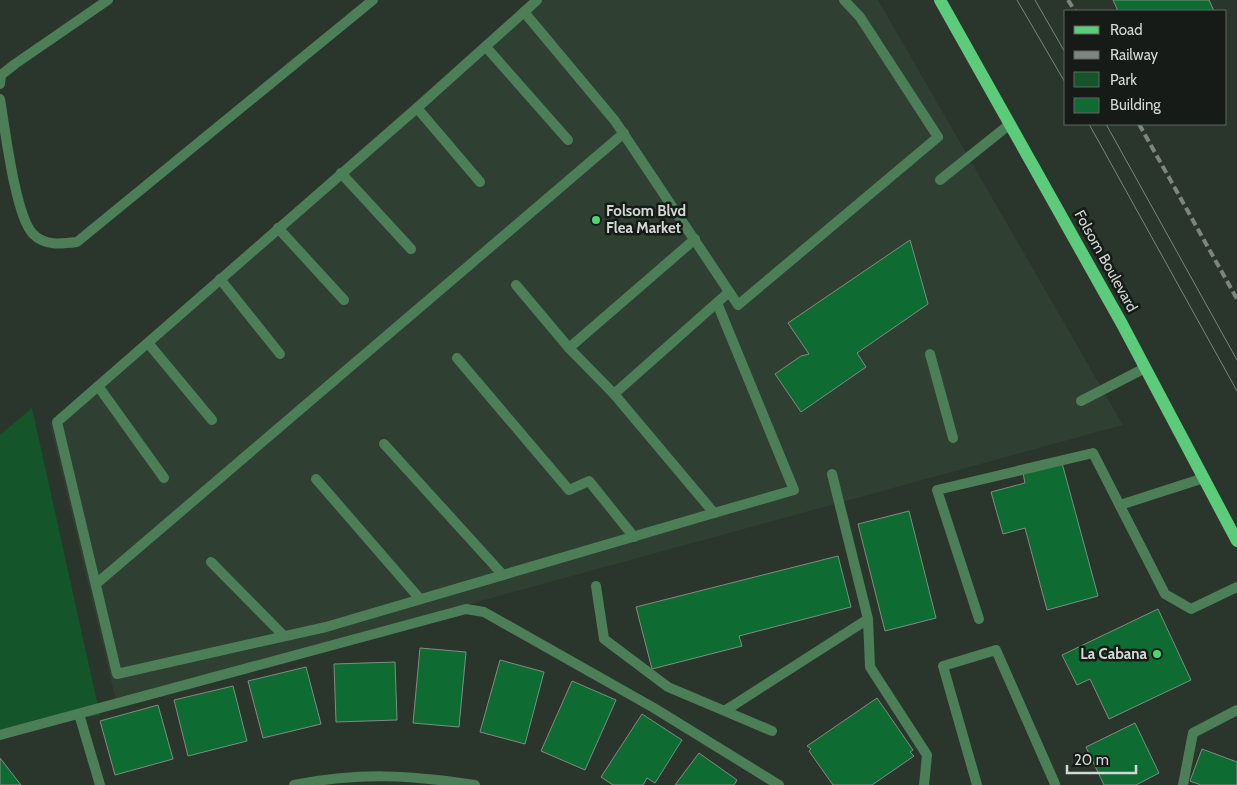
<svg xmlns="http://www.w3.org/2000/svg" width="1237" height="785" font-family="Cabin,sans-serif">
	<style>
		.built { fill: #2f3f32 }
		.green { fill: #145529 }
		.building { fill: #0e6b32; stroke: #808c82 }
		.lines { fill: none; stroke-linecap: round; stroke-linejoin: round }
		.service { stroke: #4c7f57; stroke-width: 10 }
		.tertiary { stroke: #4c7f57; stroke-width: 10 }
		.primary { stroke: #5ccb7a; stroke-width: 12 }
		.tram { stroke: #7c857e; stroke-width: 1 }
		.rail { stroke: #7c857e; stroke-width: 4; stroke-dasharray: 8 4; stroke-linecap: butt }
		.poi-dot { fill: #4cd676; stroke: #161b17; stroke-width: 2 }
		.labels { text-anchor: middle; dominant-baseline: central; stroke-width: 5; stroke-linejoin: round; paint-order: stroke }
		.poi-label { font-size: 15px; font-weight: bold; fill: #d2d8d3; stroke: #161b17; text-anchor: start }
		.street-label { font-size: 15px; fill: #d2d8d3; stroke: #161b17 }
	</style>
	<rect width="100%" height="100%" fill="#2a352c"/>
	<!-- built -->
	<polygon class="built" points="530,0 878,0 1123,425 116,701 50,424"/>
	<!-- green -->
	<polygon class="green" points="32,408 100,715 0,731 0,435"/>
	<!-- building -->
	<g class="building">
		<polygon points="1113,0 1209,0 1214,11 1118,11"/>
		<polygon points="910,240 928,304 857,353 866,367 801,412 775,374 801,356 809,354 788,323"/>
		<polygon points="1062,463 1098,596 1047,610 1025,528 1003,534 991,492 1025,483 1023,473"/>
		<polygon points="909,511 936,618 885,631 858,524"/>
		<polygon points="838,556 851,607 739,636 742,646 652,669 636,607"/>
		<polygon points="1158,609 1191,680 1109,719 1090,679 1077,685 1062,655"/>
		<polygon points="420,648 466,652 459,727 413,723"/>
		<polygon points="500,660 544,672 525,744 480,732"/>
		<polygon points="395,662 397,720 336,722 334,664"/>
		<polygon points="306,667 321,724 263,738 248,681"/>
		<polygon points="572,681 616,700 585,770 541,751"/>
		<polygon points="233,686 247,741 188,756 174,700"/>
		<polygon points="877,698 913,750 910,752 914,756 872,785 833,785 809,751 811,749 807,746"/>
		<polygon points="158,705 173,759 115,775 100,721"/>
		<polygon points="642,714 682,740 655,783 647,778 643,785 613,785 601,777"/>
		<polygon points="1135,723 1159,773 1136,785 1104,785 1086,747"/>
		<polygon points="1202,749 1237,762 1237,785 1201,785 1190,781"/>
		<polygon points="699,753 737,780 734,785 675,785"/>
		<polygon points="0,758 21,785 0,785"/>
	</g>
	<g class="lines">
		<!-- service -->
		<g class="service">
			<polyline points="537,0 524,12 615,121 738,305 938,137 860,17 844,0"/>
			<polyline points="524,12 417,108 57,422 117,674 326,627 714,513"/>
			<polyline points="486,47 568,140"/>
			<polyline points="0,84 1,75 15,64 108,0"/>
			<path d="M0,99C5,128 15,215 33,234C45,246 61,244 77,242L373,0"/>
			<polyline points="417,108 480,182"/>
			<polyline points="341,173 411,249"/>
			<polyline points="940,180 1010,124"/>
			<polyline points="278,228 344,300"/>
			<polyline points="695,239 569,348 614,394 729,292"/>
			<polyline points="220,279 280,354"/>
			<polyline points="516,285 569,348"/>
			<polyline points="148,343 212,420"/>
			<polyline points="930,354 953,438"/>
			<polyline points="457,358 569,490 589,481 634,537"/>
			<polyline points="98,386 164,478"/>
			<polyline points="614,394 714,513 794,490 717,303"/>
			<polyline points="1081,401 1145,368"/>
			<polyline points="384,444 503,575"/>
			<polyline points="832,474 868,619 870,667 927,755 924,785"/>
			<polyline points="316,479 420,599"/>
			<polyline points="1120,505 1204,478"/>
			<polyline points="211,562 284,636"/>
			<polyline points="96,584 624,133"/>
			<polyline points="596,586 604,639 668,687 772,731"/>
			<polyline points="979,619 937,490 1093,453 1165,594 1191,609 1237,587"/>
			<polyline points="726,710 868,619"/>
			<polyline points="79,714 100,785"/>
			<polyline points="0,735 466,609 484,612 654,708 779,785"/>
			<polyline points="977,785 943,666 996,650 1055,784"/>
			<polyline points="1183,785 1193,733 1237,710"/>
		</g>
		<!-- tertiary -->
		<path class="tertiary" d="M294,785C359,772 411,775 475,785"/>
		<!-- primary -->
		<polyline class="primary" points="940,0 1122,324 1237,541"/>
		<!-- tram -->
		<g class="tram">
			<polyline points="1017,0 1066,84"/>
			<polyline points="1035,0 1066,54"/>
			<polyline points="1089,124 1237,391"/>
			<polyline points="1106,124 1237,360"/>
		</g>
		<!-- rail -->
		<g class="rail">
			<polyline points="1068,0 1075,11"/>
			<polyline points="1139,124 1237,299"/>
		</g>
	</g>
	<!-- markers -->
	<g class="poi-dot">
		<circle cx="596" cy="220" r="5"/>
		<circle cx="1157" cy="654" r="5"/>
	</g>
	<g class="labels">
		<!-- poi labels -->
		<g class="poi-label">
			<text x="606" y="211">Folsom Blvd<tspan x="606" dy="17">Flea Market</tspan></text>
			<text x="1147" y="654" text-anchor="end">La Cabana</text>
		</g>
		<!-- street labels -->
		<g class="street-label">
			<text transform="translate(1106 261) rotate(61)">Folsom Boulevard</text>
		</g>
	</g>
	<!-- legend -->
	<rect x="1064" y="10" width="162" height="115" fill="#161b17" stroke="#616762"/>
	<rect x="1074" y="26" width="25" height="8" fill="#5ccb7a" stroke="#616762"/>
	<text x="1110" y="35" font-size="15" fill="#d2d8d3">Road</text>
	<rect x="1074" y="51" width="25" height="8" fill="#7c857e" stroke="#616762"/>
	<text x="1110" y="60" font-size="15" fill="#d2d8d3">Railway</text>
	<rect x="1074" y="72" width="25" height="15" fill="#145529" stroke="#616762"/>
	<text x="1110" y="85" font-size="15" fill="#d2d8d3">Park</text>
	<rect x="1074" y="98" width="25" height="15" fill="#0e6b32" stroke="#616762"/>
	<text x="1110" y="110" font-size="15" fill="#d2d8d3">Building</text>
	<!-- scale -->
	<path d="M1067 765v8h69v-8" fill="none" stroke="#d2d8d3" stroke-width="2.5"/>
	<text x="1074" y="765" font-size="15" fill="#d2d8d3" stroke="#161b17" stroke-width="4" paint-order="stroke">20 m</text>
</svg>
